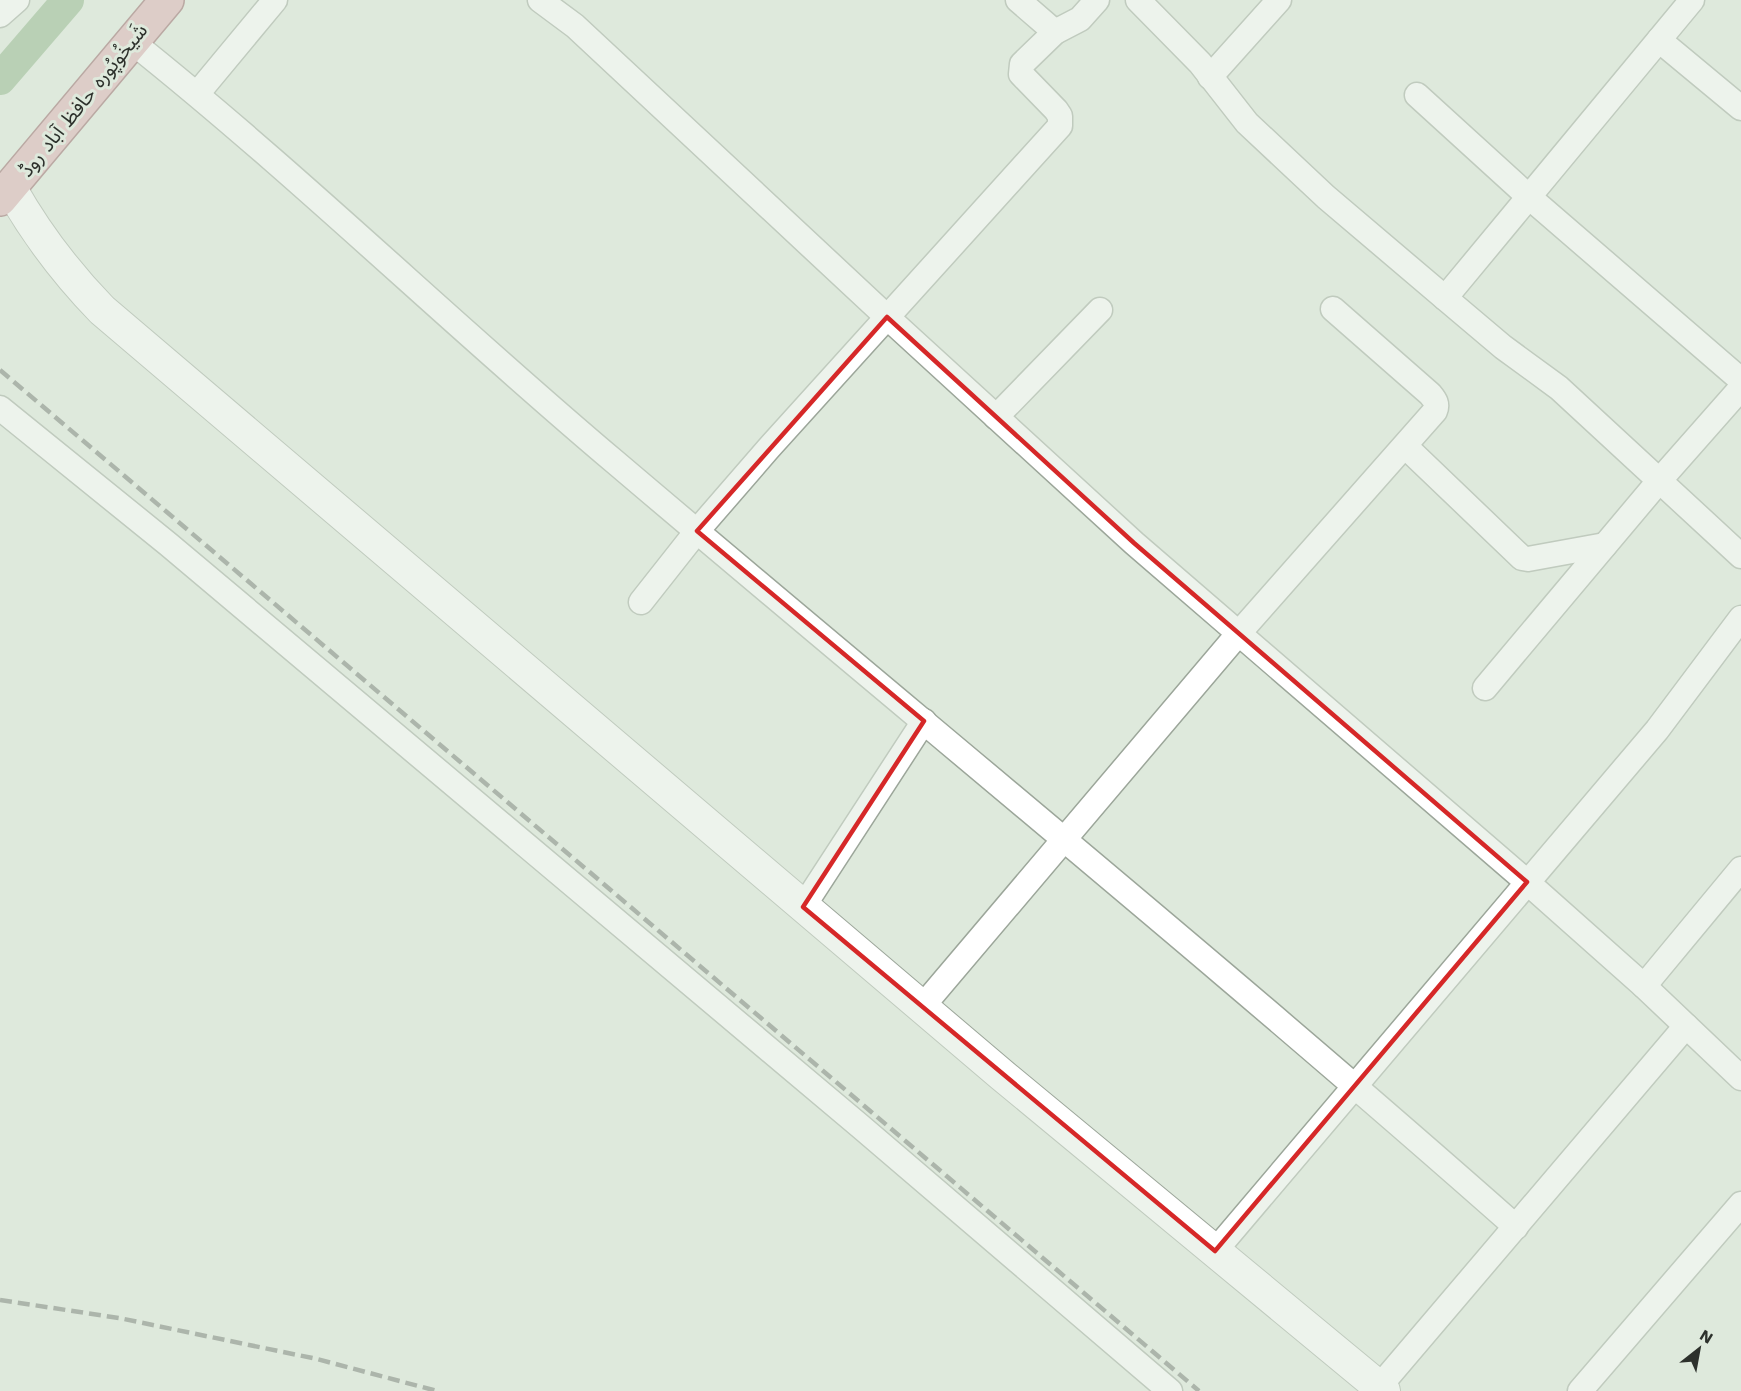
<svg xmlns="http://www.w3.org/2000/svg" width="1741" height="1391" font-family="'Work Sans','Noto Sans Arabic',sans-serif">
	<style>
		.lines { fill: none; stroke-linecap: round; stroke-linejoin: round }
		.canal { stroke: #8db286; stroke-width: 32 }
		.minor-casing { stroke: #9ca69a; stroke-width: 27 }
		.tertiary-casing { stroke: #9ca69a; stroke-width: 34 }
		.primary-casing { stroke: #8e5b5e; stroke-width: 36 }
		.minor { stroke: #fff; stroke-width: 24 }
		.tertiary { stroke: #fff; stroke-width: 32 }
		.primary { stroke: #dbaaaf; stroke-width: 33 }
		.rail { stroke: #70776f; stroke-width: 4.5; stroke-dasharray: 12 6; stroke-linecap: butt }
		.marked { fill: none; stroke: #d62828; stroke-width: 4.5; stroke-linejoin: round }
		.labels { text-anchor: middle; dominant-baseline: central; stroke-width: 6; stroke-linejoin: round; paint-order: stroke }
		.street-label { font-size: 20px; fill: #2d312c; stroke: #dee9dc }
	</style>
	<rect width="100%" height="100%" fill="#dee9dc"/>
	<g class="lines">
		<!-- canal -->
		<polyline class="canal" points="0,79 68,0"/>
		<defs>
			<g id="minor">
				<polyline points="540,0 575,26 887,317 1134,543 1527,882 1644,986 1741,1078"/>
				<polyline points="1018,0 1055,32"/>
				<polyline points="1138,0 1200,63 1247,123 1326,197 1445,298 1503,347 1559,388 1741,556"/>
				<polyline points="0,15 17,0"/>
				<polyline points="1659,40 1741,108"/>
				<path d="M131,41C298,174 451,324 615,462C915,717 1221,966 1516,1227"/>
				<polyline points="1210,77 1279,0"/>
				<polyline points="197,94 275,0"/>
				<polyline points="1417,95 1529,197 1741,380"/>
				<polyline points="1445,298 1692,0"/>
				<polyline points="0,408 168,544 860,1126 1170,1391"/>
				<polyline points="996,417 1100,310"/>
				<polyline points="1405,446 1522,558 1528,559 1605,545"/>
				<polyline points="641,602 697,531 768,449 1060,126 1060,116 1056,110 1021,74 1022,64 1055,32 1080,19 1097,0"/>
				<polyline points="1485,688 1659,481 1741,388"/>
				<polyline points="803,907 924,721"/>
				<polyline points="1644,986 1741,869"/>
				<path d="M922,1007L1239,633L1435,411C1438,404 1435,400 1430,394L1333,309"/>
				<polyline points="1215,1251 1657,730 1741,618"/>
				<polyline points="1379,1387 1686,1026"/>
				<polyline points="1580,1391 1741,1204"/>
			</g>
			<path id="tertiary" d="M11,189C37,235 65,272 102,310L1002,1075L1384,1391"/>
			<polyline id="primary" points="0,199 167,0"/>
		</defs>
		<!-- minor casing -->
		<use href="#minor" class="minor-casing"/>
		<!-- tertiary casing -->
		<use href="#tertiary" class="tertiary-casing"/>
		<!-- primary casing -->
		<use href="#primary" class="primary-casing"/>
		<!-- minor -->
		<use href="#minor" class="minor"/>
		<!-- tertiary -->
		<use href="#tertiary" class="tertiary"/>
		<!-- primary -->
		<use href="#primary" class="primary"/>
		<!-- rail -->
		<g class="rail">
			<polyline points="0,370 1199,1391"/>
			<polyline points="0,1300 119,1318 317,1359 437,1391"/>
		</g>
	</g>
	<!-- marked area -->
	<path d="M0 0H1741V1391H0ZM887,317L1134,543L1527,882L1215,1251L803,907L924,721L697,531Z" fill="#dee9dc" fill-opacity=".55" fill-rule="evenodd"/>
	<path class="marked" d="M887,317L1134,543L1527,882L1215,1251L803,907L924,721L697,531Z"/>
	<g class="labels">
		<!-- street labels -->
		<g class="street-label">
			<text transform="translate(83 100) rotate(-51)">شَيخُوپُورہ حافظ آباد روڈ</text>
		</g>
	</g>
	<!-- north arrow -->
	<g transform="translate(1699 1349) rotate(31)" stroke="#dee9dc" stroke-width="4.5" paint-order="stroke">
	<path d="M0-4.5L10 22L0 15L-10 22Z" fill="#2d312c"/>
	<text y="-9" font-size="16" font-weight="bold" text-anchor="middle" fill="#2d312c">N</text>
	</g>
</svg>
